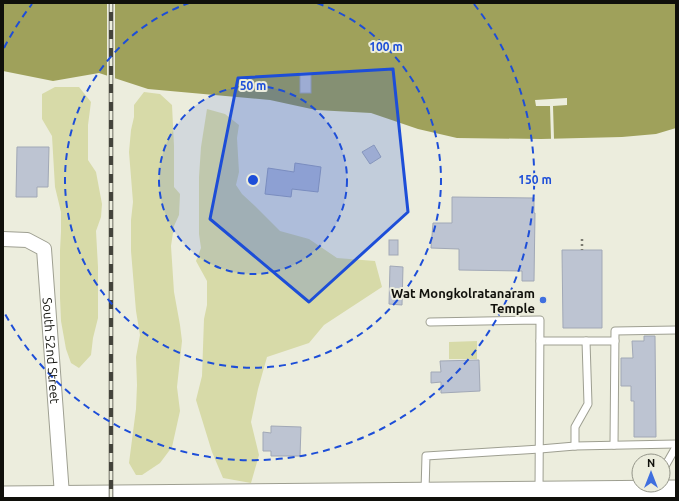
<svg xmlns="http://www.w3.org/2000/svg" width="679" height="501" font-family="Ubuntu,sans-serif">
	<style>
		.green { fill: #d7daa8 }
		.water { fill: #9fa15b }
		.pier { fill: #eceddd }
		.building { fill: #bdc4d2; stroke: #a1a8b6 }
		.lines { fill: none; stroke-linecap: round; stroke-linejoin: round }
		.service-casing { stroke: #9e9f91; stroke-width: 9 }
		.minor-casing { stroke: #9e9f91; stroke-width: 16 }
		.tertiary-casing { stroke: #9e9f91; stroke-width: 19 }
		.path { stroke: #7b7b71; stroke-width: 2.5; stroke-dasharray: 2 3; stroke-linecap: butt }
		.service { stroke: #fff; stroke-width: 7 }
		.minor { stroke: #fff; stroke-width: 14 }
		.tertiary { stroke: #fff; stroke-width: 17 }
		.rail-casing { stroke: #43433b; stroke-width: 4.5 }
		.rail { stroke: #eceddd; stroke-width: 3; stroke-dasharray: 9; stroke-linecap: butt }
		.marked { fill: #1d4ed8; fill-opacity: 0.2; stroke: #1d4ed8; stroke-width: 3; stroke-linejoin: round }
		.ring { fill: none; stroke: #1d4ed8; stroke-width: 2; stroke-dasharray: 7 5 }
		.poi-dot { fill: #3f6fdf; stroke: #eceddd; stroke-width: 1.5 }
		.labels { text-anchor: middle; dominant-baseline: central; stroke-width: 4; stroke-linejoin: round; paint-order: stroke }
		.poi-label { font-size: 13px; font-weight: bold; fill: #10100b; stroke: #eceddd; text-anchor: end }
		.street-label { font-size: 13px; fill: #10100b; stroke: #eceddd }
		.centre { fill: #1d4ed8; stroke: #eceddd; stroke-width: 2 }
		.ring-label { font-size: 12px; text-anchor: middle; font-weight: bold; fill: #1d4ed8; stroke: #eceddd; stroke-width: 4; stroke-linejoin: round; paint-order: stroke }
	</style>
	<rect width="100%" height="100%" fill="#eceddd"/>
	<!-- green -->
	<g class="green">
		<polygon points="55,87 79,87 91,102 88,125 88,160 96,172 102,204 101,217 96,231 98,267 98,318 93,338 91,355 79,368 71,363 66,349 61,321 60,298 60,250 61,232 61,212 55,187 52,136 42,119 42,94"/>
		<polygon points="144,92 160,94 172,105 174,146 174,187 180,194 179,215 174,226 171,246 174,292 180,325 182,341 177,387 180,411 172,447 160,463 142,475 136,475 129,463 136,409 137,385 136,357 140,335 136,311 131,251 131,220 133,202 129,152 131,130 134,117 134,105"/>
		<polygon points="207,109 225,114 239,125 237,138 239,172 236,185 242,194 255,206 280,231 309,239 337,258 375,261 382,287 324,325 309,343 267,357 258,389 251,422 259,455 251,483 223,478 212,452 196,400 202,376 204,319 207,305 207,281 196,261 201,248 199,234 199,177 201,147"/>
		<polygon points="477,341 477,359 449,359 449,342"/>
	</g>
	<!-- water -->
	<polygon class="water" points="3,3 676,3 676,128 656,134 622,137 541,139 457,138 418,129 371,113 316,110 270,100 148,89 99,73 53,81 3,71"/>
	<!-- pier -->
	<g class="pier">
		<polygon points="107,3 115,3 115,81 107,78"/>
		<polygon points="567,98 567,105 553,106 554,139 551,139 550,106 536,106 535,100"/>
	</g>
	<!-- building -->
	<g class="building">
		<rect x="300" y="73" width="11" height="20"/>
		<polygon points="374,145 381,157 370,164 362,152"/>
		<polygon points="17,147 49,147 48,187 37,187 37,197 16,197"/>
		<polygon points="295,163 321,167 318,192 292,189 291,197 265,194 268,168 294,172"/>
		<polygon points="452,197 534,198 534,213 535,213 534,281 522,281 522,271 459,270 459,249 431,248 433,223 452,223"/>
		<rect x="389" y="240" width="9" height="15"/>
		<polygon points="562,250 602,250 602,328 563,328"/>
		<polygon points="390,266 403,267 402,305 389,304"/>
		<polygon points="644,336 655,336 656,437 634,437 634,401 631,401 631,386 621,386 621,358 633,358 632,341 644,341"/>
		<polygon points="479,360 480,391 441,393 441,382 431,383 431,372 441,372 440,361"/>
		<polygon points="271,426 301,427 300,456 271,456 271,451 263,451 263,432 271,433"/>
	</g>
	<g class="lines">
		<defs>
			<g id="service">
				<polyline points="430,322 540,320 539,490"/>
				<polyline points="540,341 615,341"/>
				<polyline points="614,445 615,331 676,330"/>
				<polyline points="575,446 575,427 588,404 586,341"/>
				<polyline points="665,489 664,468 676,447"/>
				<polyline points="425,491 426,456 540,449 575,446 676,444"/>
			</g>
			<g id="minor">
				<path id="s1" d="M3,239L27,240L44,249L62,495"/>
			</g>
			<polyline id="tertiary" points="3,495 676,489"/>
		</defs>
		<!-- service casing -->
		<use href="#service" class="service-casing"/>
		<!-- minor casing -->
		<use href="#minor" class="minor-casing"/>
		<!-- tertiary casing -->
		<use href="#tertiary" class="tertiary-casing"/>
		<!-- path -->
		<polyline class="path" points="582,239 582,250"/>
		<!-- service -->
		<use href="#service" class="service"/>
		<!-- minor -->
		<use href="#minor" class="minor"/>
		<!-- tertiary -->
		<use href="#tertiary" class="tertiary"/>
		<defs>
			<polyline id="rail" points="111,498 111,3"/>
		</defs>
		<!-- rail casing -->
		<use href="#rail" class="rail-casing"/>
		<!-- rail -->
		<use href="#rail" class="rail"/>
	</g>
	<!-- marked area -->
	<path class="marked" d="M393,69L408,212L309,302L210,219L238,78Z"/>
	<!-- distance rings -->
	<circle cx="253" cy="180" r="94" fill="#1d4ed8" fill-opacity=".12"/>
	<g class="ring">
		<circle cx="253" cy="180" r="94"/>
		<path d="M317 3A188 188 0 1 1 189 3"/>
		<path d="M4 48A282 282 0 0 1 32 4M474 4A282 282 0 1 1 4 312"/>
	</g>
	<!-- markers -->
	<circle class="poi-dot" cx="543" cy="300" r="4"/>
	<g class="labels">
		<!-- poi labels -->
		<g class="poi-label">
			<text x="535" y="293">Wat Mongkolratanaram<tspan x="535" dy="15">Temple</tspan></text>
		</g>
		<!-- street labels -->
		<g class="street-label">
			<text stroke="none"><textPath href="#s1" startOffset="145">South 52nd Street</textPath></text>
		</g>
	</g>
	<circle cx="253" cy="180" r="6" class="centre"/>
	<g class="ring-label">
		<text x="386" y="51">100 m</text>
		<text x="253" y="90">50 m</text>
		<text x="535" y="184">150 m</text>
	</g>
	<!-- border -->
	<rect width="679" height="501" fill="none" stroke="#10100b" stroke-width="8"/>
	<!-- north arrow -->
	<g transform="translate(651 473)"><circle r="19" fill="#eceddd" stroke="#949589"/>
	<path d="M0-3L7 15L0 10L-7 15Z" fill="#3f6fdf"/>
	<text y="-6" font-size="11" font-weight="bold" text-anchor="middle" fill="#10100b">N</text>
	</g>
</svg>
